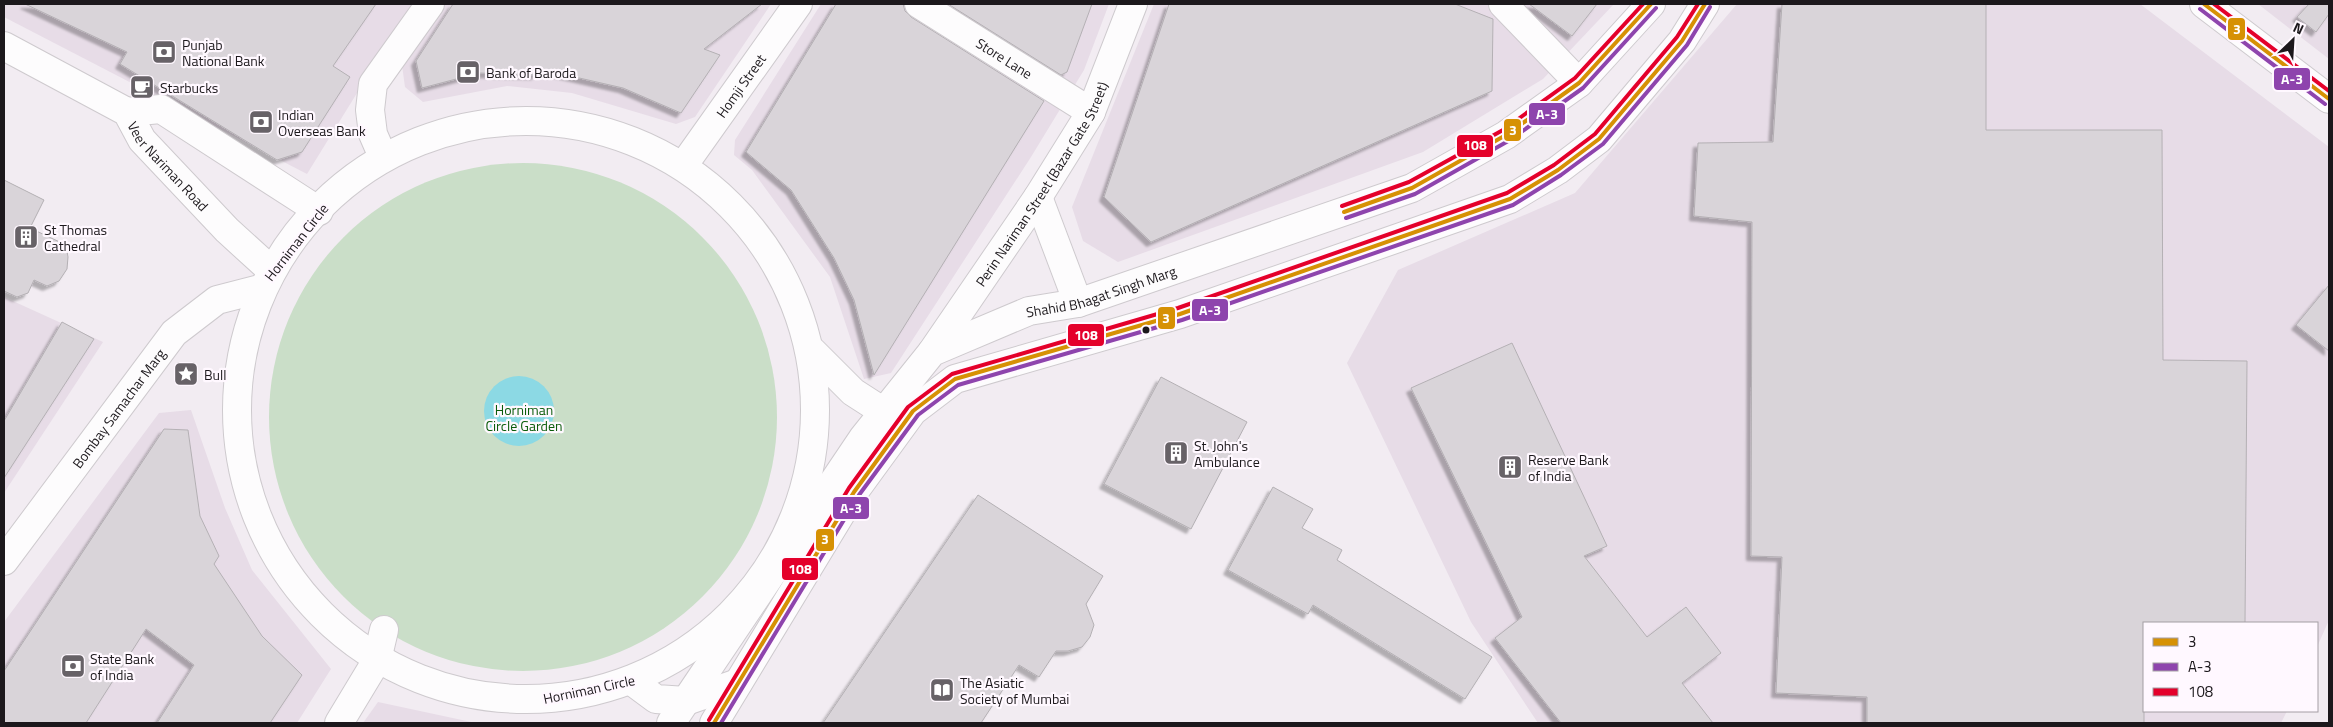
<svg xmlns="http://www.w3.org/2000/svg" width="2333" height="727" font-family="'Titillium Web',sans-serif">
	<style>
		.built { fill: #e7dce7 }
		.green { fill: #cadec8 }
		.water { fill: #8cd9e4 }
		.building { fill: #d9d4d9; stroke: #b4b0b4; filter: url(#shadow) }
		.lines { fill: none; stroke-linecap: round; stroke-linejoin: round }
		.street-casing { stroke: #cecace; stroke-width: 30 }
		.secondary-casing { stroke: #cecace; stroke-width: 30 }
		.primary-casing { stroke: #cecace; stroke-width: 30 }
		.street { stroke: #fdfcfd; stroke-width: 28 }
		.secondary { stroke: #fdfcfd; stroke-width: 28 }
		.primary { stroke: #fdfcfd; stroke-width: 28 }
		.bus-1-casing { stroke: #fff8ff; stroke-width: 8 }
		.bus-2-casing { stroke: #fff8ff; stroke-width: 8 }
		.bus-3-casing { stroke: #fff8ff; stroke-width: 8 }
		.bus-1 { stroke: #d69104; stroke-width: 4 }
		.bus-2 { stroke: #8e44ad; stroke-width: 4 }
		.bus-3 { stroke: #e4002b; stroke-width: 4 }
		.bus-dot { fill: #1c181c; stroke: #fff8ff; stroke-width: 2 }
		.labels { text-anchor: middle; dominant-baseline: central; stroke-width: 4.5; stroke-linejoin: round; paint-order: stroke }
		.poi-label { font-size: 14px; fill: #1c181c; stroke: #fff8ff; text-anchor: start }
		.street-label { font-size: 14px; fill: #1c181c; stroke: #fff8ff }
		.park-label { font-size: 14px; fill: #0a5c0a; stroke: #fff8ff }
		.line-badge { stroke: #fff8ff; stroke-width: 2 }
		.badge-label { font-size: 14px; text-anchor: middle; font-weight: bold; fill: #fff }
	</style>
	<defs>
		<filter id="shadow"><feDropShadow dx="-4.5" dy="4.5" stdDeviation="1" flood-color="#0004"/></filter>
	</defs>
	<rect width="100%" height="100%" fill="#f2ecf2"/>
	<!-- built -->
	<g class="built">
		<polygon points="4,4 412,4 307,174 4,17"/>
		<polygon points="441,4 771,4 695,117 676,124 572,93 507,86 423,102 405,87 401,58"/>
		<polygon points="821,4 1109,4 1084,70 1031,157 891,373 864,379 830,277 752,170 734,155 735,140"/>
		<polygon points="1154,4 1614,4 1543,79 1423,152 1118,262 1083,241 1072,207"/>
		<polygon points="1737,4 2140,4 2329,147 2329,620 2317,647 2317,623 2144,623 2144,711 2287,711 2281,723 1538,723 1471,622 1347,363 1398,270 1575,193"/>
		<polygon points="2258,4 2329,4 2329,59"/>
		<polygon points="4,297 103,342 4,493"/>
		<polygon points="191,410 225,508 252,570 331,669 297,723 4,723 4,622 159,413"/>
		<polygon points="378,702 476,723 363,723"/>
	</g>
	<!-- green -->
	<circle class="green" cx="523" cy="417" r="254"/>
	<!-- water -->
	<circle class="water" cx="519" cy="411" r="35"/>
	<!-- building -->
	<g class="building">
		<polygon points="25,4 376,4 333,66 350,77 302,152 277,160 120,64 127,52"/>
		<polygon points="453,4 762,4 704,49 720,55 681,113 623,88 540,69 536,75 479,73 422,88 416,61"/>
		<polygon points="836,4 903,4 905,11 911,17 1044,101 874,375 854,300 834,258 791,190 746,152"/>
		<polygon points="948,4 1092,4 1067,72 1061,75"/>
		<polygon points="1169,4 1455,4 1493,19 1492,91 1151,242 1104,197"/>
		<polygon points="1529,4 1597,4 1572,36"/>
		<polygon points="1782,4 1986,4 1986,130 2162,130 2163,360 2247,361 2245,623 2144,623 2144,723 1867,723 1867,697 1776,693 1782,557 1751,556 1752,222 1694,216 1698,143 1773,142"/>
		<polygon points="2309,4 2329,4 2329,14 2316,32 2297,17"/>
		<polygon points="4,180 44,200 30,228 66,245 68,257 67,269 59,281 47,286 34,280 28,293 17,297 4,291"/>
		<polygon points="2329,285 2329,351 2296,325"/>
		<polygon points="62,322 94,339 4,478 4,421"/>
		<polygon points="1512,343 1607,546 1584,556 1647,637 1686,607 1721,653 1682,683 1713,723 1561,723 1495,638 1522,617 1411,388"/>
		<polygon points="1161,377 1247,422 1191,529 1104,484"/>
		<polygon points="164,429 188,430 200,516 219,556 214,564 262,636 302,675 270,723 157,723 194,665 146,629 86,723 4,723 4,671"/>
		<polygon points="1273,487 1313,509 1302,528 1342,550 1337,560 1492,657 1465,699 1313,605 1308,614 1228,570"/>
		<polygon points="978,495 1103,576 1086,604 1094,625 1090,637 1082,647 1068,651 1056,651 1039,677 1019,665 981,723 823,723"/>
	</g>
	<g class="lines">
		<defs>
			<g id="street">
				<path id="s1" d="M919,4L1091,112"/>
				<polyline points="1503,4 1579,83"/>
				<polyline points="383,157 373,134 370,110 373,84 430,4"/>
				<path id="s2" d="M683,166L798,4"/>
				<polyline points="1038,197 1078,303"/>
				<path id="s3" d="M932,352L1038,197L1091,112L1133,4"/>
				<path id="s4" d="M4,561L174,333L217,300L260,289"/>
				<polyline points="377,660 384,630"/>
			</g>
			<g id="secondary">
				<polyline points="2204,4 2329,99"/>
				<path id="s5" d="M4,46L127,112L142,140L227,230L272,271"/>
				<polyline points="127,112 161,109 319,211"/>
				<circle cx="526" cy="410" r="289"/>
				<polyline points="812,351 853,392 884,412"/>
				<polyline points="633,682 656,699 686,701 738,683"/>
				<polyline points="339,723 377,660"/>
			</g>
			<g id="primary">
				<path id="s6" d="M671,723L863,438L932,352L1029,311L1078,303L1412,188L1506,135L1579,83L1651,4"/>
				<polyline points="714,723 854,492 913,411 955,379 1180,314 1510,199 1558,170 1599,139 1682,41 1705,4"/>
			</g>
		</defs>
		<!-- street casing -->
		<use href="#street" class="street-casing"/>
		<!-- secondary casing -->
		<use href="#secondary" class="secondary-casing"/>
		<!-- primary casing -->
		<use href="#primary" class="primary-casing"/>
		<!-- street -->
		<use href="#street" class="street"/>
		<!-- secondary -->
		<use href="#secondary" class="secondary"/>
		<!-- primary -->
		<use href="#primary" class="primary"/>
		<defs>
			<g id="bus-1">
				<polyline points="2204,4 2329,99"/>
				<polyline points="1344,212 1412,188 1506,135 1579,83 1651,4"/>
				<polyline points="714,723 854,492 913,411 955,379 1180,314 1510,199 1558,170 1599,139 1682,41 1705,4"/>
			</g>
			<g id="bus-2">
				<polyline points="2200,9 2325,104"/>
				<polyline points="1346,218 1415,194 1510,140 1583,88 1656,8"/>
				<polyline points="721,723 859,495 918,415 958,385 1182,320 1513,205 1561,175 1603,144 1687,45 1710,7"/>
			</g>
			<g id="bus-3">
				<polyline points="2214,4 2329,91"/>
				<polyline points="1342,206 1409,182 1503,130 1575,78 1643,4"/>
				<polyline points="709,720 849,488 908,407 952,374 1178,308 1507,193 1554,165 1595,134 1677,37 1698,4"/>
			</g>
		</defs>
		<!-- bus-1 casing -->
		<use href="#bus-1" class="bus-1-casing"/>
		<!-- bus-2 casing -->
		<use href="#bus-2" class="bus-2-casing"/>
		<!-- bus-3 casing -->
		<use href="#bus-3" class="bus-3-casing"/>
		<!-- bus-1 -->
		<use href="#bus-1" class="bus-1"/>
		<!-- bus-2 -->
		<use href="#bus-2" class="bus-2"/>
		<!-- bus-3 -->
		<use href="#bus-3" class="bus-3"/>
	</g>
	<!-- icons -->
	<defs>
		<symbol id="bank-square" viewBox="-11 -11 22 22"><rect x="-9" y="-9" width="18" height="18" rx="4" fill="#676267" stroke="#fff8ff"/><path d="M-6-4H6V4H-6ZM0-2.3a2.3 2.3 0 1 0 0 4.6a2.3 2.3 0 1 0 0-4.6Z" fill="#fff"/></symbol>
		<symbol id="cafe-square" viewBox="-11 -11 22 22"><rect x="-9" y="-9" width="18" height="18" rx="4" fill="#676267" stroke="#fff8ff"/><path d="M-5.5-4.5H6V0H3Q3 3.5 0 3.5H-2.5Q-5.5 3.5-5.5 0ZM3-3.2v2h1.7v-2ZM-6 4.5H4V6H-6Z" fill="#fff"/></symbol>
		<symbol id="building-square" viewBox="-11 -11 22 22"><rect x="-9" y="-9" width="18" height="18" rx="4" fill="#676267" stroke="#fff8ff"/><path d="M-4-6H4V6H1V3H-1V6H-4ZM-2.5-4.3h1.7v1.8h-1.7ZM.8-4.3h1.7v1.8H.8ZM-2.5-1h1.7V.8h-1.7ZM.8-1h1.7V.8H.8Z" fill="#fff"/></symbol>
		<symbol id="sight-square" viewBox="-11 -11 22 22"><rect x="-9" y="-9" width="18" height="18" rx="4" fill="#676267" stroke="#fff8ff"/><path d="M0-6L1.8-2.2L6-1.7L2.9 1.2L3.7 5.4L0 3.3L-3.7 5.4L-2.9 1.2L-6-1.7L-1.8-2.2Z" fill="#fff"/></symbol>
		<symbol id="library-square" viewBox="-11 -11 22 22"><rect x="-9" y="-9" width="18" height="18" rx="4" fill="#676267" stroke="#fff8ff"/><path d="M-6-4Q-3-5.5-.7-3.5V5Q-3 3-6 4ZM6-4Q3-5.5 .7-3.5V5Q3 3 6 4Z" fill="#fff"/></symbol>
	</defs>
	<g fill-rule="evenodd">
		<use href="#bank-square" x="150" y="38" width="28" height="28"/>
		<use href="#bank-square" x="454" y="58" width="28" height="28"/>
		<use href="#cafe-square" x="128" y="73" width="28" height="28"/>
		<use href="#bank-square" x="247" y="108" width="28" height="28"/>
		<use href="#building-square" x="12" y="223" width="28" height="28"/>
		<use href="#sight-square" x="172" y="360" width="28" height="28"/>
		<use href="#building-square" x="1162" y="439" width="28" height="28"/>
		<use href="#building-square" x="1496" y="453" width="28" height="28"/>
		<use href="#bank-square" x="59" y="652" width="28" height="28"/>
		<use href="#library-square" x="928" y="676" width="28" height="28"/>
	</g>
	<!-- markers -->
	<circle class="bus-dot" cx="1146" cy="330" r="4.5"/>
	<g class="labels">
		<!-- poi labels -->
		<g class="poi-label">
			<text x="182" y="44">Punjab<tspan x="182" dy="16">National Bank</tspan></text>
			<text x="486" y="72">Bank of Baroda</text>
			<text x="160" y="87">Starbucks</text>
			<text x="278" y="114">Indian<tspan x="278" dy="16">Overseas Bank</tspan></text>
			<text x="44" y="229">St Thomas<tspan x="44" dy="16">Cathedral</tspan></text>
			<text x="204" y="374">Bull</text>
			<text x="1194" y="445">St. John's<tspan x="1194" dy="16">Ambulance</tspan></text>
			<text x="1528" y="459">Reserve Bank<tspan x="1528" dy="16">of India</tspan></text>
			<text x="90" y="658">State Bank<tspan x="90" dy="16">of India</tspan></text>
			<text x="960" y="682">The Asiatic<tspan x="960" dy="16">Society of Mumbai</tspan></text>
		</g>
		<!-- street labels -->
		<g class="street-label">
			<text stroke="none"><textPath href="#s1" startOffset="101">Store Lane</textPath></text>
			<text stroke="none"><textPath href="#s2" startOffset="99">Homji Street</textPath></text>
			<text stroke="none"><textPath href="#s5" startOffset="208">Veer Nariman Road</textPath></text>
			<text stroke="none"><textPath href="#s3" startOffset="201">Perin Nariman Street (Bazar Gate Street)</textPath></text>
			<text transform="translate(296 242) rotate(-52)">Horniman Circle</text>
			<text stroke="none"><textPath href="#s6" startOffset="634">Shahid Bhagat Singh Marg</textPath></text>
			<text stroke="none"><textPath href="#s4" startOffset="191">Bombay Samachar Marg</textPath></text>
			<text transform="translate(589 689) rotate(-12)">Horniman Circle</text>
		</g>
		<!-- park labels -->
		<g class="park-label">
			<text x="524" y="409">Horniman<tspan x="524" dy="16">Circle Garden</tspan></text>
		</g>
	</g>
	<g class="line-badge">
		<rect x="2227" y="17" width="19" height="24" rx="5" fill="#d69104"/>
		<rect x="2273" y="67" width="38" height="24" rx="5" fill="#8e44ad"/>
		<rect x="1528" y="102" width="38" height="24" rx="5" fill="#8e44ad"/>
		<rect x="1503" y="118" width="19" height="24" rx="5" fill="#d69104"/>
		<rect x="1456" y="134" width="38" height="24" rx="5" fill="#e4002b"/>
		<rect x="1191" y="298" width="38" height="24" rx="5" fill="#8e44ad"/>
		<rect x="1157" y="306" width="19" height="24" rx="5" fill="#d69104"/>
		<rect x="1067" y="323" width="38" height="24" rx="5" fill="#e4002b"/>
		<rect x="832" y="496" width="38" height="24" rx="5" fill="#8e44ad"/>
		<rect x="815" y="528" width="20" height="24" rx="5" fill="#d69104"/>
		<rect x="781" y="557" width="38" height="24" rx="5" fill="#e4002b"/>
	</g>
	<g class="badge-label">
		<text x="2237" y="34">3</text>
		<text x="2292" y="84">A-3</text>
		<text x="1547" y="119">A-3</text>
		<text x="1513" y="135">3</text>
		<text x="1475" y="150">108</text>
		<text x="1210" y="315">A-3</text>
		<text x="1166" y="323">3</text>
		<text x="1086" y="340">108</text>
		<text x="851" y="513">A-3</text>
		<text x="825" y="544">3</text>
		<text x="800" y="574">108</text>
	</g>
	<!-- border -->
	<rect width="2333" height="727" fill="none" stroke="#1c181c" stroke-width="10"/>
	<!-- legend -->
	<rect x="2143" y="622" width="175" height="90" fill="#fff8ff" stroke="#a49ea4"/>
	<rect x="2153" y="638" width="25" height="8" fill="#d69104" stroke="#a49ea4"/>
	<text x="2188" y="647" font-size="15" fill="#1c181c">3</text>
	<rect x="2153" y="663" width="25" height="8" fill="#8e44ad" stroke="#a49ea4"/>
	<text x="2188" y="672" font-size="15" fill="#1c181c">A-3</text>
	<rect x="2153" y="688" width="25" height="8" fill="#e4002b" stroke="#a49ea4"/>
	<text x="2188" y="697" font-size="15" fill="#1c181c">108</text>
	<!-- north arrow -->
	<g transform="translate(2293 40) rotate(25)" stroke="#fff8ff" stroke-width="4" paint-order="stroke">
	<path d="M0-4L9 19L0 12L-9 19Z" fill="#1c181c"/>
	<text y="-8" font-size="14" font-weight="bold" text-anchor="middle" fill="#1c181c">N</text>
	</g>
</svg>
